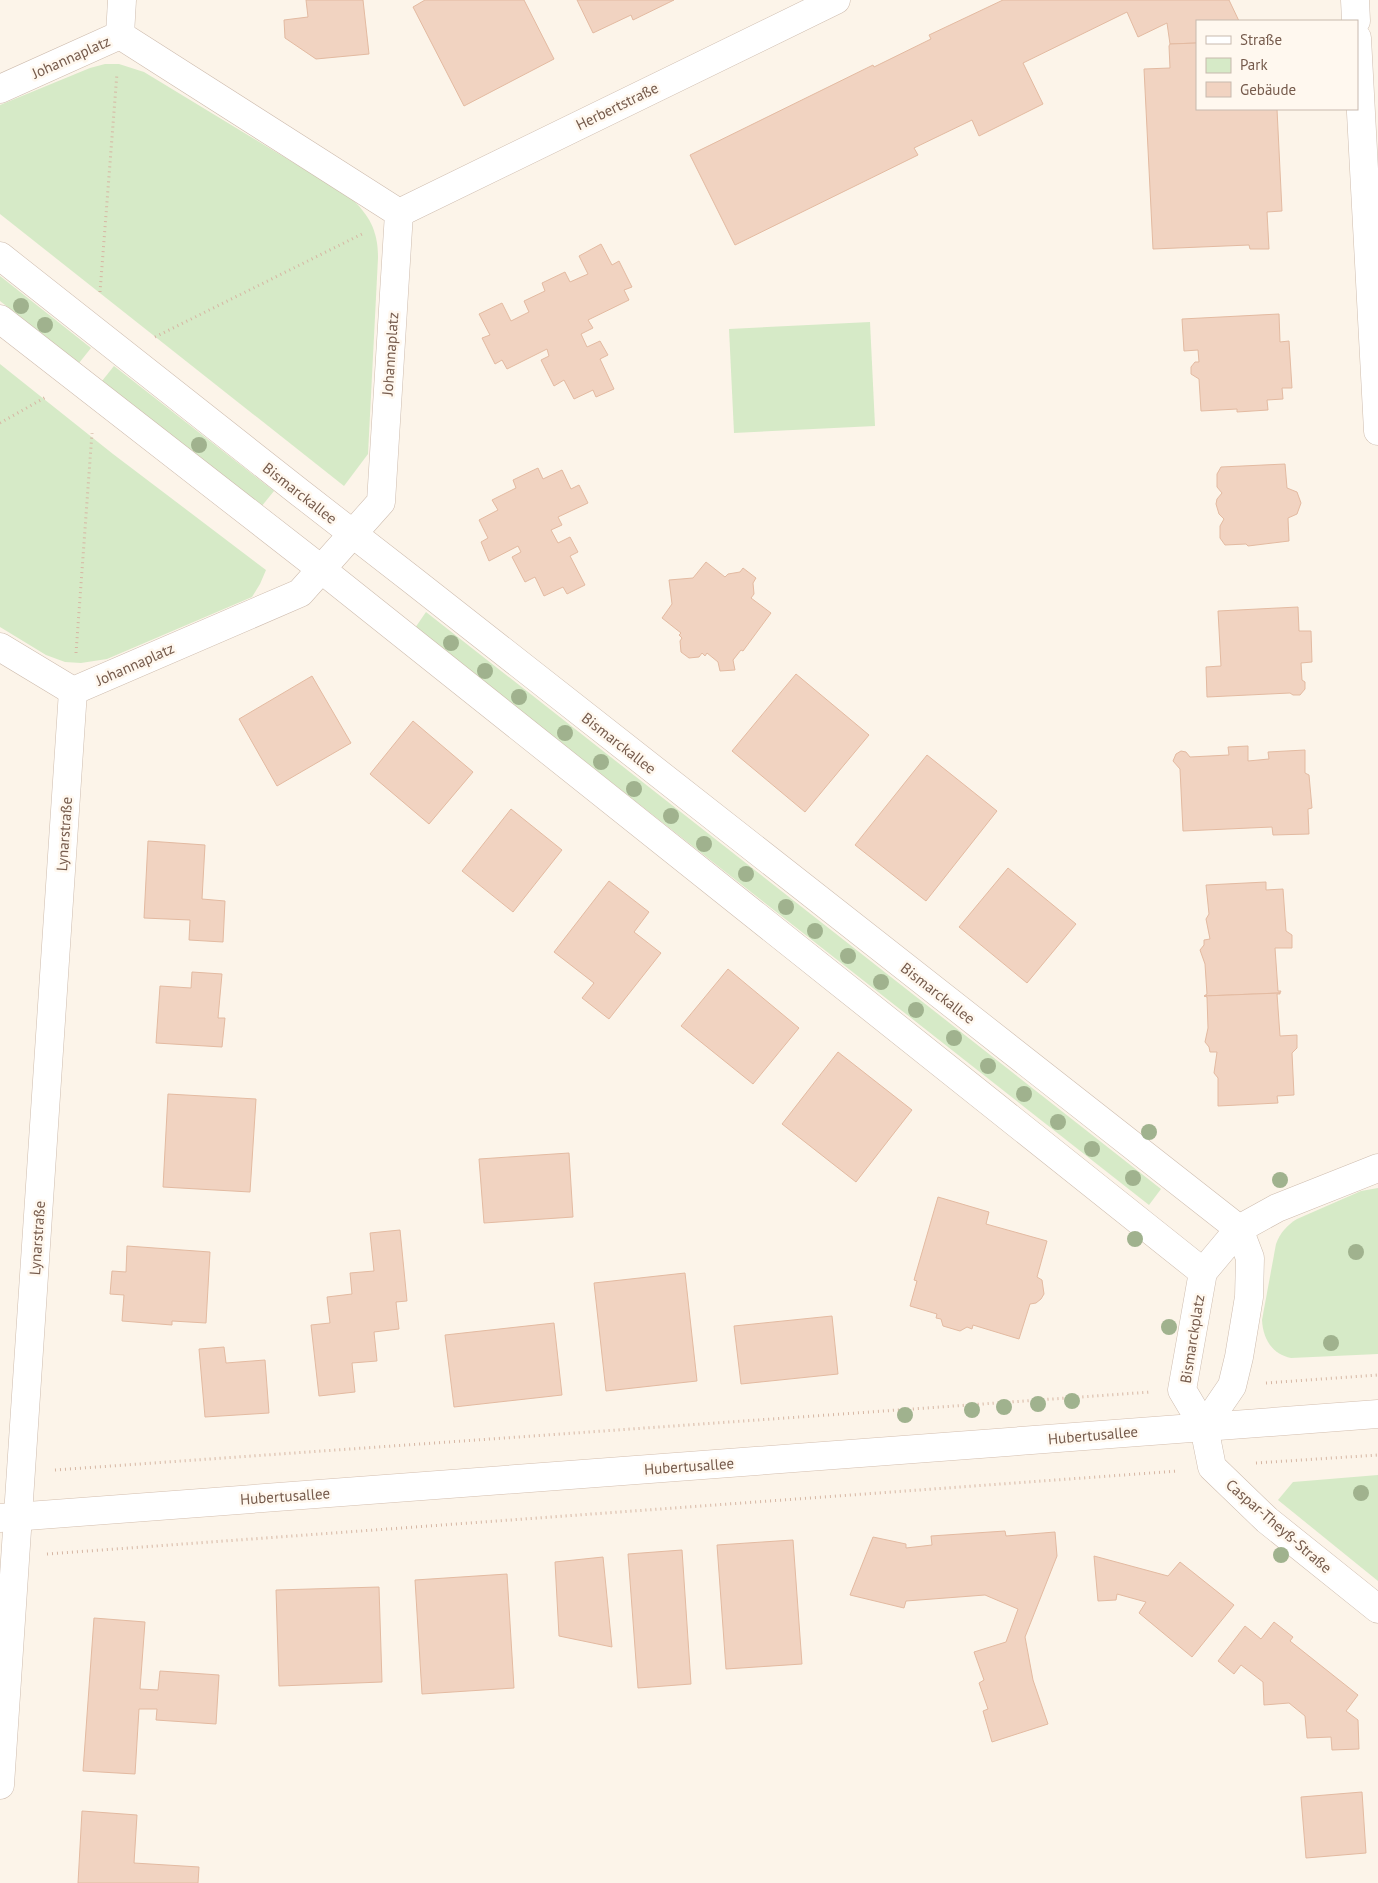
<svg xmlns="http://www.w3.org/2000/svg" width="1378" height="1883" font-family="'PT Sans',sans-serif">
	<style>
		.green { fill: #d6eac7 }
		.building { fill: #f1d3c1; stroke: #e3baa1 }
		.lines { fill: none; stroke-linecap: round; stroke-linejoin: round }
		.minor-casing { stroke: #cebcae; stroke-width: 29 }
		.secondary-casing { stroke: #d3beae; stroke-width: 29 }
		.path { stroke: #d6b6a3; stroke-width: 3; stroke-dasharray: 1 4; stroke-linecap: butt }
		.minor { stroke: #fff; stroke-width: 28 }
		.secondary { stroke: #fff; stroke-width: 28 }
		.tree { fill: #a0b28e }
		.labels { text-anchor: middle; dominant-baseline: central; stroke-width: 5; stroke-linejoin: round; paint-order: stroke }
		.street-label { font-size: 15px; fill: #765b4c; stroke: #fff8ef }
	</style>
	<rect width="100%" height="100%" fill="#fcf4e9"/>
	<!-- green -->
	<g class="green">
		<path d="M105,64H119L144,72L350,197C370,216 378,231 378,258L368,454L344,486L0,214V105L90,68Z"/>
		<polygon points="0,276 91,348 79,363 0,301"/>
		<polygon points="870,322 875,426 734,433 729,329"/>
		<polygon points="0,364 113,454 266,570 260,584 252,597 107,659 81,663 65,662 46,655 0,627"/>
		<polygon points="114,366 274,491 261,507 102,381"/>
		<polygon points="426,612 1161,1189 1149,1205 415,628"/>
		<path d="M1378,1188V1354L1291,1358C1272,1354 1263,1339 1262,1320L1276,1244C1280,1233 1287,1225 1297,1219L1361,1191Z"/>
		<polygon points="1378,1475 1378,1581 1278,1500 1293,1482"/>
	</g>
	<!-- building -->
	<g class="building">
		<polygon points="306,0 363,0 369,54 316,59 285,38 284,20 308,17"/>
		<polygon points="425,0 524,0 554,59 464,106 413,7"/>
		<polygon points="577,0 674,0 633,20 631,15 593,33"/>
		<polygon points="1003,0 1229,0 1239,21 1197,21 1197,43 1170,44 1167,23 1138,37 1127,12 1023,63 1043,104 979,136 972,120 914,148 918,155 735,245 690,155 873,65 874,67 931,39 929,35"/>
		<polygon points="1197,43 1197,109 1277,109 1282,211 1267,212 1269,249 1250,249 1249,245 1153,249 1144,69 1170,68 1169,46 1170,44"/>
		<polygon points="601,244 612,265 619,261 632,287 624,290 629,300 588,320 593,328 581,334 587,347 600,341 608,355 600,359 614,389 596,397 593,390 574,399 564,380 554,386 541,360 549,356 547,349 507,369 502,360 495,364 482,338 490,335 479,314 502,303 511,321 529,312 524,301 545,291 542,283 565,272 570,282 588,274 579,256"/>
		<polygon points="1279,314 1280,342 1289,341 1292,388 1282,388 1283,399 1267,400 1268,410 1237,412 1237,409 1201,411 1199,379 1191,374 1191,367 1195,362 1199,362 1198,350 1184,351 1182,319"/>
		<polygon points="1285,464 1287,488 1297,492 1301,503 1297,514 1288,518 1289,541 1248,546 1246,544 1225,545 1220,538 1220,526 1224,519 1219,514 1216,504 1217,499 1222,493 1217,487 1217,474 1221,467"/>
		<polygon points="538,468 543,479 562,470 571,489 579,485 588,503 558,517 562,525 551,530 558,543 570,537 578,552 570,556 585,585 567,594 563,587 544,596 535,577 525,582 512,557 521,552 518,546 489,561 481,542 488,538 479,520 498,510 492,500 516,488 513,480"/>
		<polygon points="706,562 725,577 728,574 740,572 743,568 756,578 753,583 754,594 751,598 771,613 743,651 741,650 733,660 735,670 720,671 718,662 707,653 705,656 702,653 699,657 689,658 681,652 680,641 682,638 679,635 681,633 662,618 672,604 669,580 693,578"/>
		<polygon points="1298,607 1299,631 1311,631 1312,662 1301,663 1302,680 1305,682 1305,689 1300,695 1293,695 1290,693 1207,697 1206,667 1221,666 1218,611"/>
		<polygon points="796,674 869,735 805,812 732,751"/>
		<polygon points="312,676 351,743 277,786 239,719"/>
		<polygon points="413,721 473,772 429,824 370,774"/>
		<polygon points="1248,746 1248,761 1269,759 1268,752 1305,750 1305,773 1309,775 1312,808 1308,809 1308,811 1309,834 1273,835 1272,827 1183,831 1180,769 1173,761 1176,754 1181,751 1186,752 1190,757 1229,755 1228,747"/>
		<polygon points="927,755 997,811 926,901 855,845"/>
		<polygon points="511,809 562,850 513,912 462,871"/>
		<polygon points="148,841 205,845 202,899 225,901 223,942 189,940 190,920 144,918"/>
		<polygon points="1008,868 1076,924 1027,983 959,927"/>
		<polygon points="609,881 649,912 634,932 661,953 609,1019 582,998 594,983 554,952"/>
		<polygon points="1266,882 1266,890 1283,889 1286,931 1292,935 1292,948 1275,948 1278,991 1281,991 1280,993 1204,996 1207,994 1205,964 1200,950 1204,945 1204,940 1210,939 1206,919 1209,914 1206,885"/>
		<polygon points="728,969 799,1028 753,1084 681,1026"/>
		<polygon points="192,972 222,974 218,1018 225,1018 222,1047 156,1043 160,986 191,988"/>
		<polygon points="1280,993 1280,994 1277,994 1280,1036 1297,1035 1297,1048 1292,1053 1294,1095 1277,1096 1278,1103 1218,1106 1218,1078 1214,1073 1217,1052 1210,1052 1209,1047 1205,1042 1208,1028 1207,997 1204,996"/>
		<polygon points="838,1052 912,1110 856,1182 782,1124"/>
		<polygon points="168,1094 256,1099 250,1192 163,1187"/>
		<polygon points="569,1153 573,1217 484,1223 479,1159"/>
		<polygon points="938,1197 989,1212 986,1224 1047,1241 1037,1277 1042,1280 1044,1294 1041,1299 1036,1303 1030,1304 1019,1339 973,1325 972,1329 967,1327 960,1331 943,1326 941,1319 936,1318 937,1314 910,1306 917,1281 914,1280"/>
		<polygon points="400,1230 407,1301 396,1302 399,1329 374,1332 377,1361 352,1363 355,1392 319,1396 311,1325 330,1323 327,1297 352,1294 350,1273 374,1271 370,1233"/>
		<polygon points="127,1246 210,1252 206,1323 172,1321 172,1325 122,1321 124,1295 110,1294 112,1271 126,1272"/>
		<polygon points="685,1273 697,1381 606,1391 594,1283"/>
		<polygon points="832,1316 838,1374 741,1384 734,1326"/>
		<polygon points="554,1323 562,1395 454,1407 445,1335"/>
		<polygon points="224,1347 226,1363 265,1360 269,1413 205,1417 199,1349"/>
		<polygon points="1005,1531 1006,1536 1055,1532 1057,1556 1025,1637 1033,1680 1048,1724 992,1742 983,1711 988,1709 979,1683 984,1680 974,1652 1006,1642 1018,1609 985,1595 906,1601 904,1608 850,1595 873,1537 906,1544 906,1548 932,1545 931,1536"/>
		<polygon points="793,1540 802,1664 726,1669 717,1545"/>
		<polygon points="682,1550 691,1684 638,1688 628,1554"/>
		<polygon points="1094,1556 1168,1576 1180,1562 1234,1605 1192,1657 1139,1613 1146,1602 1117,1594 1116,1600 1098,1601"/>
		<polygon points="603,1557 612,1647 559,1636 555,1562"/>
		<polygon points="507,1574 514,1688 422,1694 415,1580"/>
		<polygon points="379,1587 382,1682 279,1686 276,1590"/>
		<polygon points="94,1618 145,1622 140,1689 158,1690 160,1671 219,1675 216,1724 156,1720 157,1709 139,1709 135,1774 83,1771"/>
		<polygon points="1274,1622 1293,1637 1290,1641 1358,1695 1346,1711 1358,1720 1359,1749 1332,1750 1331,1737 1307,1738 1305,1716 1289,1703 1264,1705 1263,1682 1241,1665 1234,1674 1218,1661 1245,1626 1261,1639"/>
		<polygon points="1362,1792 1366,1853 1306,1858 1301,1797"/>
		<polygon points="82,1811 137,1815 134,1863 199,1867 198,1883 78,1883"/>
	</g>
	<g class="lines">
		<defs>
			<g id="minor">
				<polyline points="1355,0 1356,21"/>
				<polyline points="120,35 122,0"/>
				<polyline points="1357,38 1378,431"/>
				<polyline points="0,89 120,35 399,213 381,502 300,593 73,691 0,647"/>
				<polyline points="399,213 836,0"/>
				<polyline points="0,256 299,492 411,579 1239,1229 1250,1258 1249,1297 1239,1357 1232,1386 1204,1427"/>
				<polyline points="0,319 321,569 1203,1272"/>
				<polyline points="1378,1168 1277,1208 1239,1229 1203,1272 1182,1390 1204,1427 1212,1467 1267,1520 1378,1609"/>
				<polyline points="0,1785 73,691"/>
			</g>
			<polyline id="secondary" points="0,1518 1378,1414"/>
		</defs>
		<!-- minor casing -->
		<use href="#minor" class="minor-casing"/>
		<!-- secondary casing -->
		<use href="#secondary" class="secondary-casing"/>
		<!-- path -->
		<g class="path">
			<polyline points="100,292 117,73"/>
			<polyline points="155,337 364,233"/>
			<polyline points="0,423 46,397"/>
			<polyline points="76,653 92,433"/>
			<polyline points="1266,1383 1378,1375"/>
			<polyline points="1256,1463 1378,1455"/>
			<polyline points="55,1470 1151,1392"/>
			<polyline points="47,1554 1178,1471"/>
		</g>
		<!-- minor -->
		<use href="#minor" class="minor"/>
		<!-- secondary -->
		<use href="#secondary" class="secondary"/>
	</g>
	<!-- trees -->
	<g class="tree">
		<circle cx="21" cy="306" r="8"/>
		<circle cx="45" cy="325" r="8"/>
		<circle cx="199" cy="445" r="8"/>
		<circle cx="451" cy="643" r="8"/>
		<circle cx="485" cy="671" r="8"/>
		<circle cx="519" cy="697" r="8"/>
		<circle cx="565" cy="733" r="8"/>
		<circle cx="601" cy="762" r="8"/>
		<circle cx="634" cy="789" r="8"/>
		<circle cx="671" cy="816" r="8"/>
		<circle cx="704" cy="844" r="8"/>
		<circle cx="746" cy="874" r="8"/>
		<circle cx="786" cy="907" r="8"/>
		<circle cx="815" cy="931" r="8"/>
		<circle cx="848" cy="956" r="8"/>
		<circle cx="881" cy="982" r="8"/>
		<circle cx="916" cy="1010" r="8"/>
		<circle cx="954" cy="1038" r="8"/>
		<circle cx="988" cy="1066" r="8"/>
		<circle cx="1024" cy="1094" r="8"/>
		<circle cx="1058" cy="1122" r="8"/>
		<circle cx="1149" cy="1132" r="8"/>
		<circle cx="1092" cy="1149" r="8"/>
		<circle cx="1133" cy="1178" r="8"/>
		<circle cx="1280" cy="1180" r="8"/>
		<circle cx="1135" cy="1239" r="8"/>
		<circle cx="1356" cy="1252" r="8"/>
		<circle cx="1169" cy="1327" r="8"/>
		<circle cx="1331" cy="1343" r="8"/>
		<circle cx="1072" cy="1401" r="8"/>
		<circle cx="1038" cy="1404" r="8"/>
		<circle cx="1004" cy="1407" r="8"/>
		<circle cx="972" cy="1410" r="8"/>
		<circle cx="905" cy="1415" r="8"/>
		<circle cx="1361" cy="1493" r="8"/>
		<circle cx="1281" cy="1555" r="8"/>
	</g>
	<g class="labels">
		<!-- street labels -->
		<g class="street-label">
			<text transform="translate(71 57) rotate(-24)">Johannaplatz</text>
			<text transform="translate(617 106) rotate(-26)">Herbertstraße</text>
			<text transform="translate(390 354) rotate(-86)">Johannaplatz</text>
			<text transform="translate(300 493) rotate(38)">Bismarckallee</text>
			<text transform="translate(135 664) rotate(-24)">Johannaplatz</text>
			<text transform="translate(619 743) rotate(38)">Bismarckallee</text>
			<text transform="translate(64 834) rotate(-86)">Lynarstraße</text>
			<text transform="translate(938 993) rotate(38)">Bismarckallee</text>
			<text transform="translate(37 1238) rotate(-86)">Lynarstraße</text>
			<text transform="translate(1192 1339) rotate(-81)">Bismarckplatz</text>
			<text transform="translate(1093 1435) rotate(-5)">Hubertusallee</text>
			<text transform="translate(689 1466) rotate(-4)">Hubertusallee</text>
			<text transform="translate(285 1496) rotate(-4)">Hubertusallee</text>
			<text transform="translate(1279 1526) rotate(41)">Caspar-Theyß-Straße</text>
		</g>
	</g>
	<!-- legend -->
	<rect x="1196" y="20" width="162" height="90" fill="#fff8ef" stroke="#c8b9ae"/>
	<rect x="1206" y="36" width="25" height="8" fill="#ffffff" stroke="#c8b9ae"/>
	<text x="1240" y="45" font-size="15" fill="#765b4c">Straße</text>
	<rect x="1206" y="58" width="25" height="15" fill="#d6eac7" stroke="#c8b9ae"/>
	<text x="1240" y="70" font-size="15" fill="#765b4c">Park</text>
	<rect x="1206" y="82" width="25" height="15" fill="#f1d3c1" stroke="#c8b9ae"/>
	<text x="1240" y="95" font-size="15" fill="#765b4c">Gebäude</text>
</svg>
